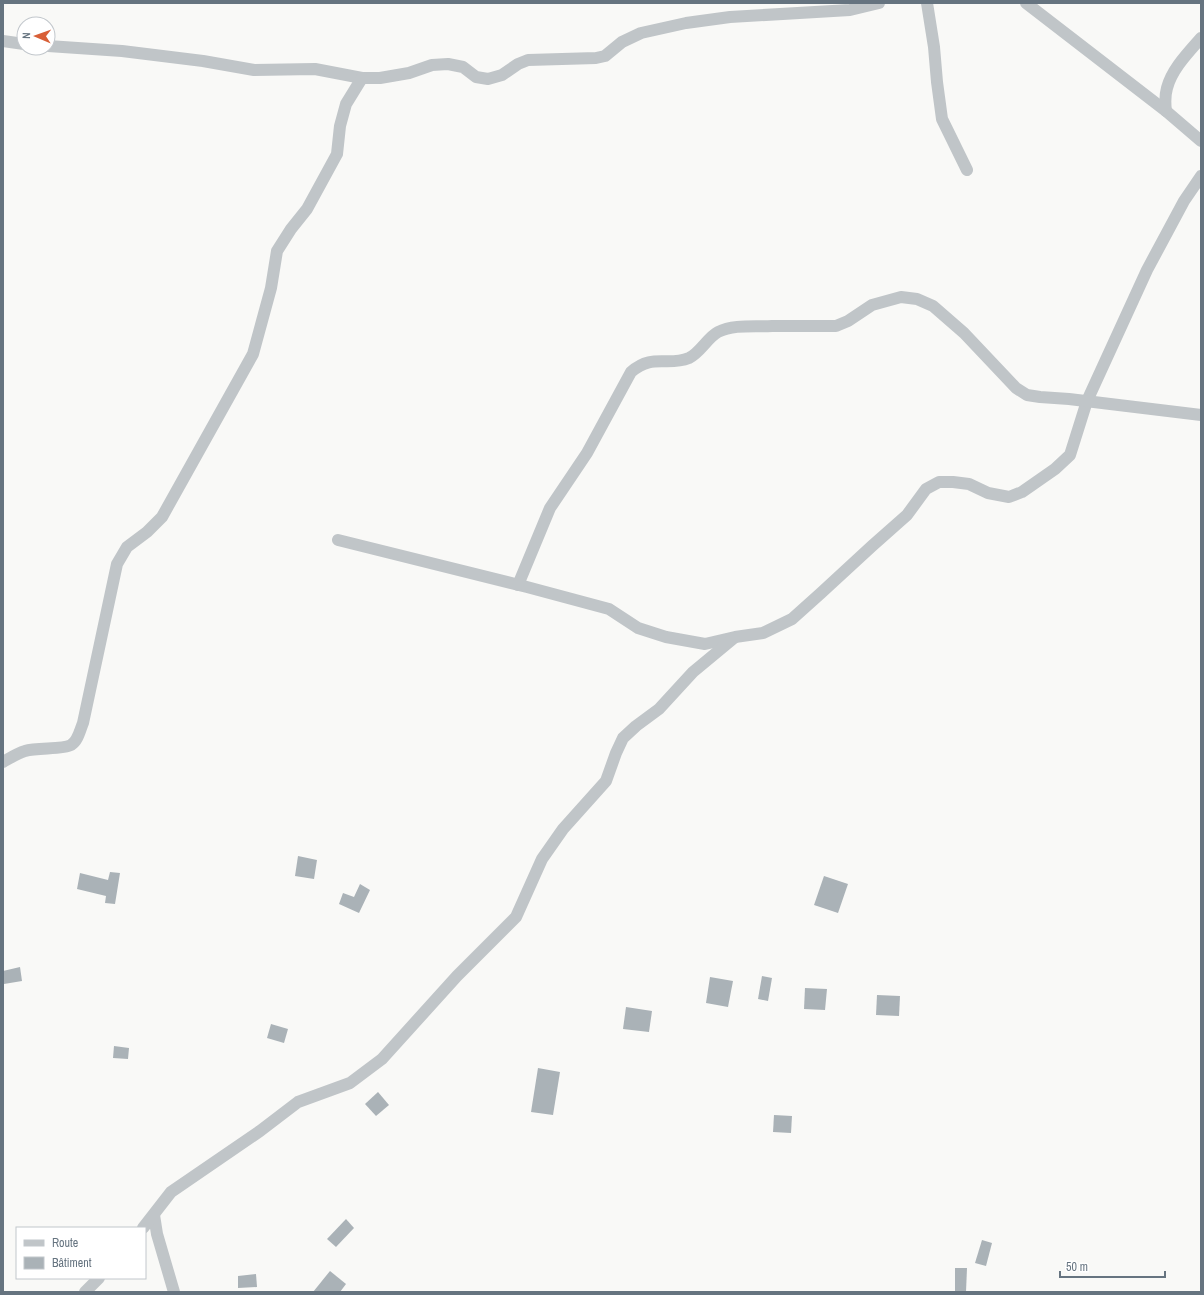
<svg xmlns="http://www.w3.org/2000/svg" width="1204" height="1295" font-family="'Archivo Narrow',sans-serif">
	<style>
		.building { fill: #aab2b7 }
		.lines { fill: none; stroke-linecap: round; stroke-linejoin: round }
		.street { stroke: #c0c5c8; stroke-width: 12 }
	</style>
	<rect width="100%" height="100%" fill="#f9f9f7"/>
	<!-- building -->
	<g class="building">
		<polygon points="298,856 317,860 314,879 295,876"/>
		<polygon points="110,872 120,873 115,904 105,903 106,896 77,889 80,873 108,880"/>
		<polygon points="824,876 848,884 838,913 814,905"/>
		<polygon points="360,884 370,890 359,913 339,904 343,893 354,897"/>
		<polygon points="20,967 22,981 4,984 3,971"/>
		<polygon points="762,976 772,978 768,1001 758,999"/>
		<polygon points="710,977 733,981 728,1007 706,1003"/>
		<polygon points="805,988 827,989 825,1010 804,1009"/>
		<polygon points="877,995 900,996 899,1016 876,1015"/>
		<polygon points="626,1007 652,1011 649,1032 623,1029"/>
		<polygon points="271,1024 288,1029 284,1043 267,1038"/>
		<polygon points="114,1046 129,1048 128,1059 113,1058"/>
		<polygon points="538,1068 560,1072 553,1115 531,1112"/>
		<polygon points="378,1092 389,1105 376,1116 365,1104"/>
		<polygon points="774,1115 792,1116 791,1133 773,1132"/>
		<polygon points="346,1219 354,1228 336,1247 327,1239"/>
		<polygon points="982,1240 992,1243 986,1266 975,1263"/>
		<polygon points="955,1268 967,1268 966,1292 955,1292"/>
		<polygon points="330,1271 346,1284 340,1292 313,1292"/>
		<polygon points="256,1274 257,1287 238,1288 238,1276"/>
	</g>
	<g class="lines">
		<!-- street -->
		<g class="street">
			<polyline points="927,3 934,47 937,82 942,119 967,170"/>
			<polyline points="1026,3 1166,111 1201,141"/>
			<polyline points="3,41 24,44"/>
			<polyline points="48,46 122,51 203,61 254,70 315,69 362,78 380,78 409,73 432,65 448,64 463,67 476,77 488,79 502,75 518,64 528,60 596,58 605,56 622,42 641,33 686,23 730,17 850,10 879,3"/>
			<path d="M1166,111C1165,103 1165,95 1167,88C1172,69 1188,53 1201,38"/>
			<polyline points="338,540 527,587 609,609 638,628 666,637 705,644 735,637 763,633 792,619 821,593 872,546 907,515 926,489 939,482 953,482 969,484 988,493 1009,497 1022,492 1055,469 1070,455 1087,401 1147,270 1184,201 1201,176"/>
			<path d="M518,585L550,508L587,453L631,372C653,353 667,367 689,358C700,353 708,337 718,332C734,324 755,327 772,326C794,326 815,326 836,326L848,321L872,305L901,297L917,299L933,306L964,333L1016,388L1027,395L1040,397L1069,399L1201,415"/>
			<path d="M3,762C10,758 18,753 25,751C37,747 63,750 71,745C78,741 80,730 83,723L117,564L127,547L147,532L162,517L253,354L271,288L277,251L291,229L307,209L337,154L340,126L346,104L362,78"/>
			<polyline points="154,1215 157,1234 174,1292"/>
			<polyline points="143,1228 171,1192 260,1131 298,1102 350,1083 382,1059 457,976 516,917 542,859 563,829 606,781 616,753 623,738 636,726 659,709 693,672 734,638"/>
			<polyline points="85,1292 99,1278"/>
		</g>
	</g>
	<!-- border -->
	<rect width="1204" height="1295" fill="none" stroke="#667480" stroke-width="8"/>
	<!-- legend -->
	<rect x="16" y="1227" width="130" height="52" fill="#ffffff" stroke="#c2c7cc"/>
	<rect x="24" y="1240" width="20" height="6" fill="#c0c5c8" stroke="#c2c7cc"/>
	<text x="52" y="1247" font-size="12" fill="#667480">Route</text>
	<rect x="24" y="1257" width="20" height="12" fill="#aab2b7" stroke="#c2c7cc"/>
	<text x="52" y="1267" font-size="12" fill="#667480">Bâtiment</text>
	<!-- north arrow -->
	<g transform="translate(36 36) rotate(272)"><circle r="19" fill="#ffffff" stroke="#c2c7cc"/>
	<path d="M0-3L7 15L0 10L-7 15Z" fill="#d85f37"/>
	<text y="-6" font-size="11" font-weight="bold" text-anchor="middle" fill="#667480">N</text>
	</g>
	<!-- scale -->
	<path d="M1060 1271v6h105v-6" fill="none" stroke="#667480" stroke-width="2"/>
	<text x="1066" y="1271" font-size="12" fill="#667480" stroke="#ffffff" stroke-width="3" paint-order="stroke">50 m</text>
</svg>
